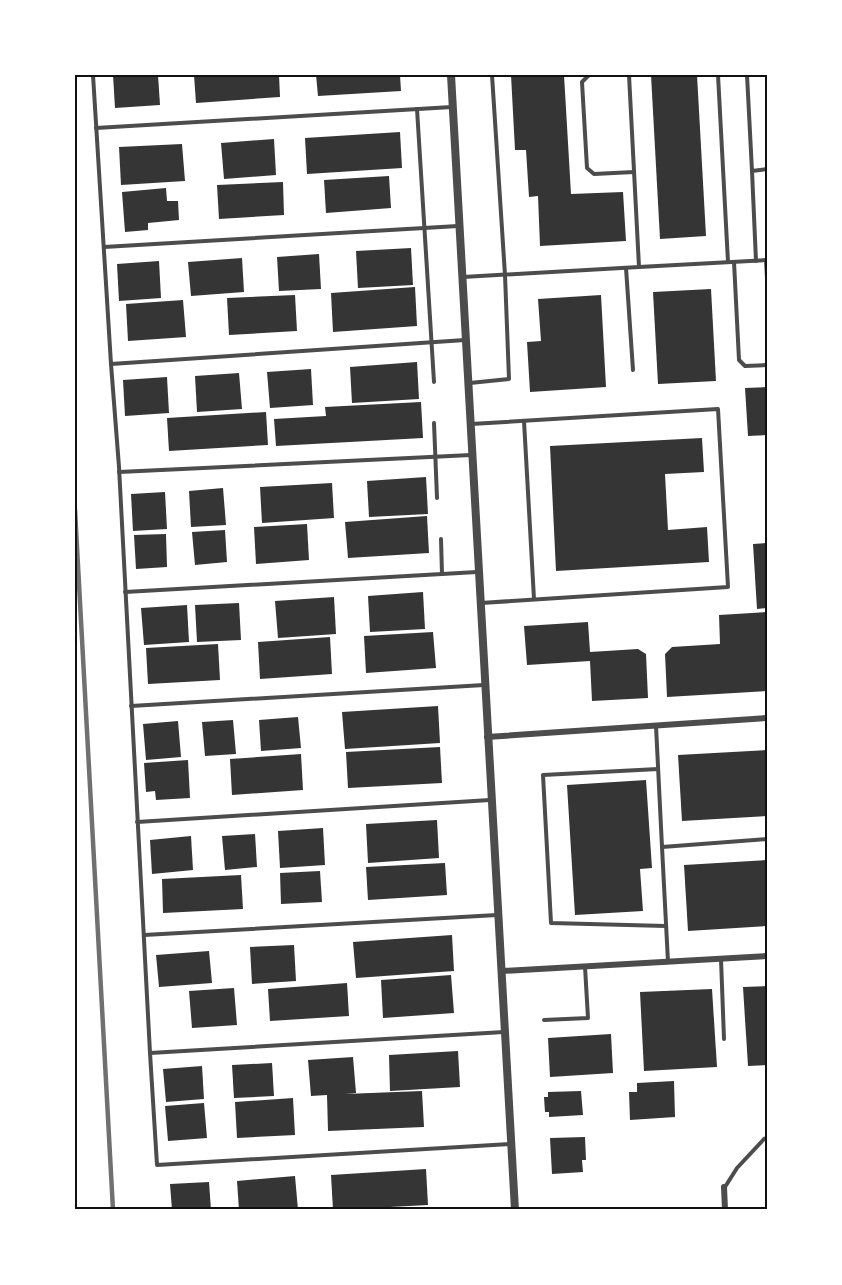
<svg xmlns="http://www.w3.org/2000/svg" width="842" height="1285" font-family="Arial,sans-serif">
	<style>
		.building { fill: #353535 }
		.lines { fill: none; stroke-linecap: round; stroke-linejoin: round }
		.service { stroke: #4c4c4c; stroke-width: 4 }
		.minor { stroke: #4c4c4c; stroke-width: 6 }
		.tertiary { stroke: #4c4c4c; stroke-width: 8 }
		.rail { stroke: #707070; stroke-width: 4.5 }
		.neatline { fill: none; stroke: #111; stroke-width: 2 }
	</style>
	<rect width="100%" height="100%" fill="#fff"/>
	<!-- building -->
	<g class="building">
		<polygon points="113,75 158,75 160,105 115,108"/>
		<polygon points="194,75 279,75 280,97 196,103"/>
		<polygon points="316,75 400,75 401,91 318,96"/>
		<polygon points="511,75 564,75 571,194 623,192 626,241 540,246 538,196 529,197 526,150 515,150"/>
		<polygon points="651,75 697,75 706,236 660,239"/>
		<polygon points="400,132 402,168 307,174 305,138"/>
		<polygon points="274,139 276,175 224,179 221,143"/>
		<polygon points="182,144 185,181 121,185 119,147"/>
		<polygon points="389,176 391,208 326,213 324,180"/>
		<polygon points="283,182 284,215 219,219 217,185"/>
		<polygon points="166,188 167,201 178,201 179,220 148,223 148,230 125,232 122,192"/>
		<polygon points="411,248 413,285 358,288 356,251"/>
		<polygon points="319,254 321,289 279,291 277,257"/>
		<polygon points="242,258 244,292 191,296 188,262"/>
		<polygon points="159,261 161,298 119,301 117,264"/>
		<polygon points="415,287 417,326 333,332 331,293"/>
		<polygon points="711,289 716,381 658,384 653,292"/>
		<polygon points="295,295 297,331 229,335 227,298"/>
		<polygon points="601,295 606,387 530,392 527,342 541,341 538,299"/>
		<polygon points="183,300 186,337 128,341 126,304"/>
		<polygon points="417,362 419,399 352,403 350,367"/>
		<polygon points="311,369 313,405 270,408 267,372"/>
		<polygon points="239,373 242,409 197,412 195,376"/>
		<polygon points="167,377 169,413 125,416 123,380"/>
		<polygon points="767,387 767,435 748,436 745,388"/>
		<polygon points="421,402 423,438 276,446 274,419 326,416 325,407"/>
		<polygon points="266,412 268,445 169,451 167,418"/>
		<polygon points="702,438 704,472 665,474 668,530 707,527 709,562 556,571 550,446"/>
		<polygon points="426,477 428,514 369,517 367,481"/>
		<polygon points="332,483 334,518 262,523 260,487"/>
		<polygon points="223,488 226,525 191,527 189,491"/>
		<polygon points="165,492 167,529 133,531 131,494"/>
		<polygon points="427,516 429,553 348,558 345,522"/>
		<polygon points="307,524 309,560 256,564 254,527"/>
		<polygon points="225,530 227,562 195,565 192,532"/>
		<polygon points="166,534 167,567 136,569 134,535"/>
		<polygon points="767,543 767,608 757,609 753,544"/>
		<polygon points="423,592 425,629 370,632 368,596"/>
		<polygon points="334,597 336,634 278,638 275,601"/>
		<polygon points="239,603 241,640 197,642 195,605"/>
		<polygon points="187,605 189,642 144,645 141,608"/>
		<polygon points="767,612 767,691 667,697 665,654 672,647 720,644 719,615"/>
		<polygon points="588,622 590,652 638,649 646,654 648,698 592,701 590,661 527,665 524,626"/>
		<polygon points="433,632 436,668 366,673 364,636"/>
		<polygon points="330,637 332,674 260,679 258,642"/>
		<polygon points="218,644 220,680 148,684 146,648"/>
		<polygon points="438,706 440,743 345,749 342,712"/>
		<polygon points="298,717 301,748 261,751 259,720"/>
		<polygon points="233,720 236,754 205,756 202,722"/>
		<polygon points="178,721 181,757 146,760 143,724"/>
		<polygon points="440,747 442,783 348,788 346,752"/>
		<polygon points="767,750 767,816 682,821 678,755"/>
		<polygon points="301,754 303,790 232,795 230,759"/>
		<polygon points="188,760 190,798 156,800 155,791 146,792 144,763"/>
		<polygon points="646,780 652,868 640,869 643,911 575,915 567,785"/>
		<polygon points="437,820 439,858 368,863 366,824"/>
		<polygon points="323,828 325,865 280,868 278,831"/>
		<polygon points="255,834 257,867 225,870 222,836"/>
		<polygon points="191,836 193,870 152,874 150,840"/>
		<polygon points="767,860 767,926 688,931 684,865"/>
		<polygon points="445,863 447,895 368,900 366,867"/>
		<polygon points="320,871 322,902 281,904 280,873"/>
		<polygon points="241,875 243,909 163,913 162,879"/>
		<polygon points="452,935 454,971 356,978 353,942"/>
		<polygon points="294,945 296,981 252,984 250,947"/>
		<polygon points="209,951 212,983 159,987 156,955"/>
		<polygon points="451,975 454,1013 383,1018 381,980"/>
		<polygon points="347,983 349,1016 270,1021 268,989"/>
		<polygon points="767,986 767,1065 748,1066 743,987"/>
		<polygon points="234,988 237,1025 192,1028 189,991"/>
		<polygon points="712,989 717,1067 644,1071 640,992"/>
		<polygon points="611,1034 613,1073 550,1077 548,1038"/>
		<polygon points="458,1051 460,1087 390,1091 389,1055"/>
		<polygon points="353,1057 356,1093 345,1094 422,1091 424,1127 328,1131 327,1095 311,1096 308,1060"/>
		<polygon points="272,1063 274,1096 234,1098 232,1065"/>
		<polygon points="202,1066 204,1099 166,1102 163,1069"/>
		<polygon points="674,1081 675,1117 630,1120 629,1092 637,1092 637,1083"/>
		<polygon points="581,1091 583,1115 549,1117 549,1112 545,1112 544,1097 548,1097 548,1092"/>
		<polygon points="293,1098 295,1135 237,1138 235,1102"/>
		<polygon points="204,1103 207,1138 168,1141 165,1106"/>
		<polygon points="585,1137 586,1160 582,1160 583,1172 552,1174 550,1138"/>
		<polygon points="426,1169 428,1205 333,1210 331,1175"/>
		<polygon points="295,1176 298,1210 239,1210 237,1181"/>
		<polygon points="209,1182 211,1210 172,1210 170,1184"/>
	</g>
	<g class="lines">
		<!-- service -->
		<g class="service">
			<polyline points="93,75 111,364 465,340"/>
			<polyline points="589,75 582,82 587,168 594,174 634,172"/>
			<polyline points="718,75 728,262"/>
			<polyline points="747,75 752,171"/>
			<polyline points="417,109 434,382"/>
			<polyline points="96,128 452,107"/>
			<polyline points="104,247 458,226"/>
			<polyline points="766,260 767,278"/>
			<polyline points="756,261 752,171 767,169"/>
			<polyline points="734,262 739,360 745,366 767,365"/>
			<polyline points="639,267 767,260"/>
			<polyline points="626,268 633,370"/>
			<polyline points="463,277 639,267 629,75"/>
			<polyline points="111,364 119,467 150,1053"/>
			<polyline points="470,383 509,379 505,275 492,75"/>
			<polyline points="524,421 534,599"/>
			<polyline points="434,423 437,498"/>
			<polyline points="471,424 718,409 728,587 481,603"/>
			<polyline points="119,472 471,455"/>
			<polyline points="441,539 442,574"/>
			<polyline points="125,592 477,572"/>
			<polyline points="131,706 484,685"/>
			<polyline points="656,726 662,847 767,839"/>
			<polyline points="658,769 543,775 551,923 666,926"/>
			<polyline points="137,822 490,800"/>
			<polyline points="662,847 668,962"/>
			<polyline points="144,935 497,915"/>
			<polyline points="721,959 724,1039"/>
			<polyline points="544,1020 588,1018 585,967"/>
			<polyline points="504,1032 150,1053 157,1165 510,1144"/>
			<polyline points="725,1187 737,1168 764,1139 767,1138"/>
		</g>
		<!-- minor -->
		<g class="minor">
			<polyline points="487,737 767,718"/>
			<polyline points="502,971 767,956"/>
			<polyline points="724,1187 725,1210"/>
		</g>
		<!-- tertiary -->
		<polyline class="tertiary" points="451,75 515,1210"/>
		<!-- rail -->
		<polyline class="rail" points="75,510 113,1210"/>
	</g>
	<!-- border -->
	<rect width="842" height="1285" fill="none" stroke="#ffffff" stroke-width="153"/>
	<rect x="76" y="76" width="690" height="1132" class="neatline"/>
</svg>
